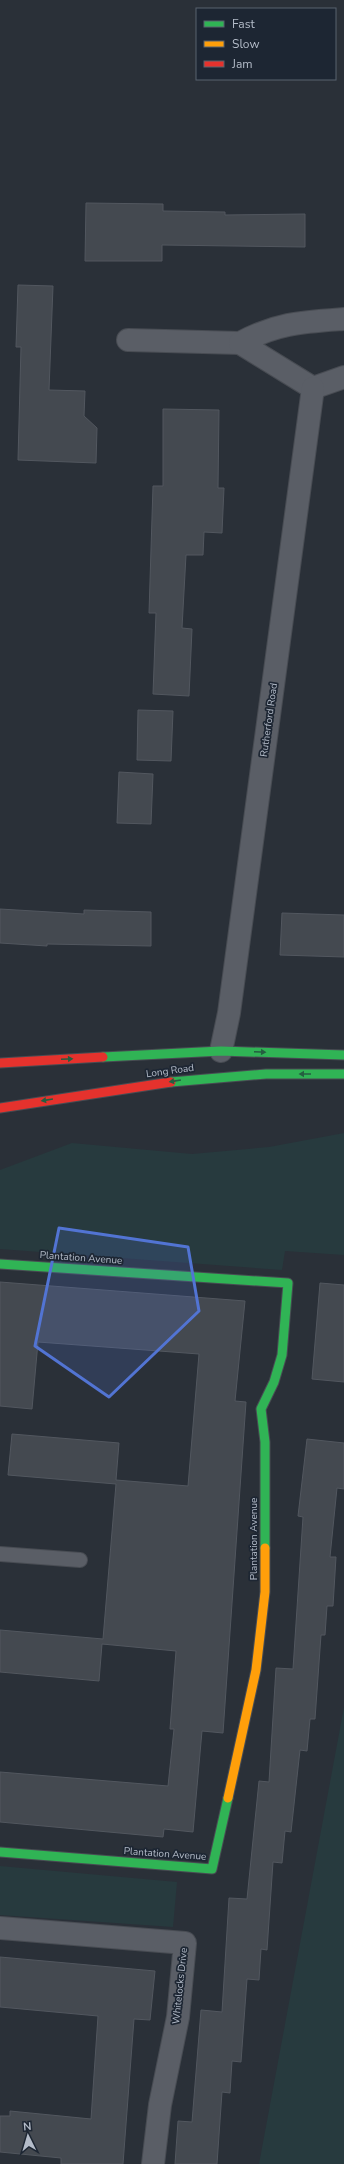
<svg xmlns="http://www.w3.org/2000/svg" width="344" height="2164" font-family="'Nunito Sans',sans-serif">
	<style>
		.green { fill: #273a3e }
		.building { fill: #444950; stroke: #52575f }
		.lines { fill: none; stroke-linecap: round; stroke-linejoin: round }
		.lane-casing { stroke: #484c53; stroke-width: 16 }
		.street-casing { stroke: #484c53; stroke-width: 24 }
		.fast-casing { stroke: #484c53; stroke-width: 11 }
		.slow-casing { stroke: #484c53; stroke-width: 11 }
		.jam-casing { stroke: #484c53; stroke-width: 11 }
		.lane { stroke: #5a5e66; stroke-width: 14 }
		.street { stroke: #5a5e66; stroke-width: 22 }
		.fast { stroke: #30b455; stroke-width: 9 }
		.slow { stroke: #ff9f0a; stroke-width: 9 }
		.jam { stroke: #e5322d; stroke-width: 9 }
		.oneway { fill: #255f41 }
		.marked { fill: #5274d3; fill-opacity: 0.2; stroke: #5274d3; stroke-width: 3; stroke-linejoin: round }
		.labels { text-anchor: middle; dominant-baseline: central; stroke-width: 3.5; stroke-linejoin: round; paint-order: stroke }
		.street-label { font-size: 10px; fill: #b4bcc9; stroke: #1d2633 }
	</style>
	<rect width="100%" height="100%" fill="#2a3038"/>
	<!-- green -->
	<g class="green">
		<polygon points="344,1133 344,1255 285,1251 282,1270 0,1249 0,1170 72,1143 192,1154 269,1147"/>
		<polygon points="344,1707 344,2164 259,2164"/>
		<polygon points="0,1866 177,1882 173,1927 0,1915"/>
	</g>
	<!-- building -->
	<g class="building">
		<polygon points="86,203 163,204 163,211 225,212 225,215 305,214 305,247 162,245 162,261 85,261"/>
		<polygon points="18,285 53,286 49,390 85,391 84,416 97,428 96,463 18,460 21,347 16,347"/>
		<polygon points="163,409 219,410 218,488 224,488 222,533 204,532 203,555 186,555 182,628 192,629 189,696 153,694 156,613 149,613 153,486 163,486"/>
		<polygon points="138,710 173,711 171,761 137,760"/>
		<polygon points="119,772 153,774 151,824 117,823"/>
		<polygon points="0,909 84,914 84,910 151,912 151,946 47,944 47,946 0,943"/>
		<polygon points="282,913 344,915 344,957 280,955"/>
		<polygon points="0,1282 245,1301 235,1401 246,1402 223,1733 202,1731 193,1832 164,1829 163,1837 0,1822 0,1772 168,1786 174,1729 170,1729 176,1651 102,1644 99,1681 0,1672 0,1630 103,1639 116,1484 8,1475 12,1434 119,1443 116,1480 188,1486 199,1354 38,1342 32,1409 0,1406"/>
		<polygon points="320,1283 344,1285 344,1382 312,1379"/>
		<polygon points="307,1439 344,1443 344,1489 337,1488 330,1557 336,1557 333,1606 327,1606 325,1635 321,1635 315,1719 310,1719 307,1751 300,1750 291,1832 285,1831 282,1863 273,1862 267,1950 261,1949 259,1980 247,1979 241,2062 232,2061 230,2093 222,2092 217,2164 175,2164 178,2121 192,2122 201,2010 222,2012 229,1898 247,1899 259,1781 269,1782 276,1668 293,1669 303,1517 298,1516"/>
		<polygon points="0,1957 155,1971 150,2020 134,2019 123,2164 61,2164 61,2158 0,2152 0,2116 10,2116 10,2111 91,2119 98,2016 0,2007"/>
	</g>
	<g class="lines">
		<defs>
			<polyline id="lane" points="0,1554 80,1560"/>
			<g id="street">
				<polyline points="128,340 240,343"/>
				<path d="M313,388L240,343C277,323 302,322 344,319"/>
				<polyline points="313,388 344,377"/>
				<polyline points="221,1051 229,1013 313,388"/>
				<polyline points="0,1928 185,1943 178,2017 160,2105 153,2164"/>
			</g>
			<g id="fast">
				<polyline points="103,1057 221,1051 344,1055"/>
				<polyline points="171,1082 266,1074 344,1074"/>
				<polyline points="0,1264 288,1283 282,1355 274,1382 261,1409 265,1442 265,1548"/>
				<polyline points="0,1852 212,1869 228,1798"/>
			</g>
			<polyline id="slow" points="228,1798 256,1670 265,1592 265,1548"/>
			<g id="jam">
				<polyline points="0,1063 103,1057"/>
				<polyline points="0,1108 171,1082"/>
			</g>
		</defs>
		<!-- lane casing -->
		<use href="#lane" class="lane-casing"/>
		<!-- street casing -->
		<use href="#street" class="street-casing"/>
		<!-- fast casing -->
		<use href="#fast" class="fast-casing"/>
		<!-- slow casing -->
		<use href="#slow" class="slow-casing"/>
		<!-- jam casing -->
		<use href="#jam" class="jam-casing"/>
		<!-- lane -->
		<use href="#lane" class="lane"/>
		<!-- street -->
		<use href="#street" class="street"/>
		<!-- fast -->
		<use href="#fast" class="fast"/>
		<!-- slow -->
		<use href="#slow" class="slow"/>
		<!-- jam -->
		<use href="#jam" class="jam"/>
	</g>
	<!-- one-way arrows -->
	<defs><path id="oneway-solid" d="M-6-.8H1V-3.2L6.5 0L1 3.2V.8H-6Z"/></defs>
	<g class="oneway">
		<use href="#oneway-solid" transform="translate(260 1052) rotate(2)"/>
		<use href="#oneway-solid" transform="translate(67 1059) rotate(-3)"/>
		<use href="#oneway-solid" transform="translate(305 1074) rotate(180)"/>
		<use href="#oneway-solid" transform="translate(175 1081) rotate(171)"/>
		<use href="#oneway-solid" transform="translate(47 1100) rotate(171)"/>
	</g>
	<!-- marked area -->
	<path class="marked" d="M59,1228L188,1247L199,1311L109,1397L35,1346Z"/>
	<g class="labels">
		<!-- street labels -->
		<g class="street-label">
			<text transform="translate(269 720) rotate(-82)">Rutherford Road</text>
			<text transform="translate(170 1071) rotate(-8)">Long Road</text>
			<text transform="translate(81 1258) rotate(4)">Plantation Avenue</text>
			<text transform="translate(254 1539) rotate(-90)">Plantation Avenue</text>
			<text transform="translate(165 1854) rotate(4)">Plantation Avenue</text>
			<text transform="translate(180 1986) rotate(-84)">Whitelocks Drive</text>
		</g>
	</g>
	<!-- legend -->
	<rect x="196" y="8" width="140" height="72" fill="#1d2633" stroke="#59626f"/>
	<rect x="204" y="21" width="20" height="6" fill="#30b455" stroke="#59626f"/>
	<text x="232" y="28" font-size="12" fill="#b4bcc9">Fast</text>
	<rect x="204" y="41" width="20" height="6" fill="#ff9f0a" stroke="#59626f"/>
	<text x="232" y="48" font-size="12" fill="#b4bcc9">Slow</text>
	<rect x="204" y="61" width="20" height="6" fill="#e5322d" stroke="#59626f"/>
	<text x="232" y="68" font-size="12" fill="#b4bcc9">Jam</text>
	<!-- north arrow -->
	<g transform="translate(28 2136) rotate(355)" stroke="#1d2633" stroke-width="3" paint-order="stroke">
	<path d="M0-3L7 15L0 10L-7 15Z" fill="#b4bcc9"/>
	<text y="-6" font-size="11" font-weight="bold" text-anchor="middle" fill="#b4bcc9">N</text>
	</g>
</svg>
